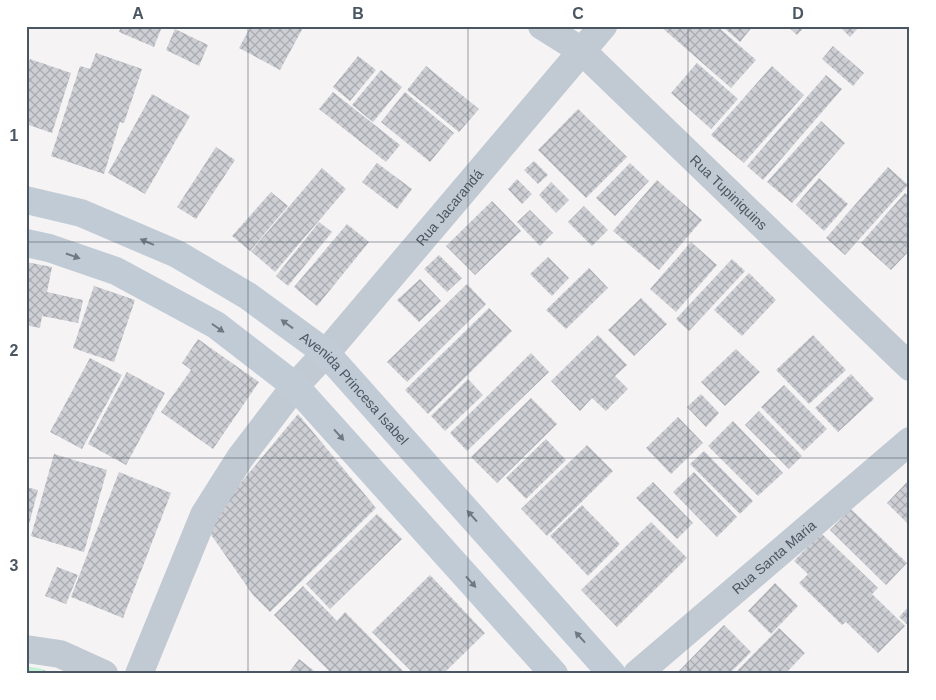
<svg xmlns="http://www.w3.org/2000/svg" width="936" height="700" font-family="Helvetica,sans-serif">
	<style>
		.forest { fill: url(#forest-firs) }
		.building { fill: url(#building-cross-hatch) }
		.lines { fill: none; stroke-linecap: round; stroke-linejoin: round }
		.minor { stroke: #c1cad2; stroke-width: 28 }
		.secondary { stroke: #c1cbd6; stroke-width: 28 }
		.oneway { fill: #6e7984 }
		.grid { fill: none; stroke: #4a5661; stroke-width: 1; stroke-opacity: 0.55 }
		.labels { text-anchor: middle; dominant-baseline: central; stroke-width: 4.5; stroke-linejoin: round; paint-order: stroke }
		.street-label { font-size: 14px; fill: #4a5661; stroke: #fff }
		.neatline { fill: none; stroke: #4a5661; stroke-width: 2 }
		.grid-label { font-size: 16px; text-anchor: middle; font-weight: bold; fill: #4a5661 }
	</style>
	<defs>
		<pattern id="forest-firs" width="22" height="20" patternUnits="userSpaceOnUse" patternTransform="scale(1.25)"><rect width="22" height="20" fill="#c3f1d5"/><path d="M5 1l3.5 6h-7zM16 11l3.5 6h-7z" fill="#a0c6b0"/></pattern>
		<pattern id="building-cross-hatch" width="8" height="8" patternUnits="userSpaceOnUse" patternTransform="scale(1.25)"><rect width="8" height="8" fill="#cdcfd5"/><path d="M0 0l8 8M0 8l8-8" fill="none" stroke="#a8abb0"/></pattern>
	</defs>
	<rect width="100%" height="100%" fill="#f5f3f3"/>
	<!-- forest -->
	<polygon class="forest" points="26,666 42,669 52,674 26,674"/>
	<!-- building -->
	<g class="building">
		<polygon points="121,26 154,26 161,29 154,47 119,32"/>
		<polygon points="251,26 304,26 280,70 239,48"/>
		<polygon points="660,26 717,26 756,60 731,88"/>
		<polygon points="722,26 753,26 740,42"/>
		<polygon points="787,26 805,26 797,35"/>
		<polygon points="839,26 860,26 850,37"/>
		<polygon points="175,29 208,45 199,66 166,50"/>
		<polygon points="833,46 864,73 853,86 822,59"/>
		<polygon points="96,53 142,69 124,123 120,122 104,174 51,156 80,66 90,69"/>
		<polygon points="358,56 376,70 350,101 333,87"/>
		<polygon points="30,59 71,73 52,133 26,124 26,71"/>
		<polygon points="697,63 738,99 711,129 671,93"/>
		<polygon points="426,66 479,109 459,132 407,90"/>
		<polygon points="772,66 804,95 744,163 711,135"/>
		<polygon points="381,70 402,87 373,122 352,105"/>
		<polygon points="826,75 842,89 763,180 747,166"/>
		<polygon points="333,92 400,145 386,162 319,109"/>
		<polygon points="405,92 454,133 430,162 381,122"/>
		<polygon points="152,94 190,116 145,194 108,173"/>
		<polygon points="578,109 627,157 586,198 538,150"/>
		<polygon points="821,121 845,143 792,203 767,182"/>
		<polygon points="216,147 235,160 196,219 177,207"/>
		<polygon points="534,161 548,175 538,184 524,170"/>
		<polygon points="377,163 412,189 397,209 362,182"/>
		<polygon points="630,163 649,181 615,216 596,198"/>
		<polygon points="888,167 908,185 845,255 826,238"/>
		<polygon points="322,168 346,189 275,272 251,251"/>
		<polygon points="819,178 848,204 824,231 796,205"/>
		<polygon points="517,179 532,194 522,204 508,189"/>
		<polygon points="657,180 702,220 659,270 613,231"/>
		<polygon points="551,182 569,200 556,213 539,195"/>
		<polygon points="271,192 288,206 250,251 232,236"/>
		<polygon points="905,193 910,197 910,250 891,270 861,243"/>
		<polygon points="492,201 521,231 475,275 446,246"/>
		<polygon points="584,206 608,230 592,246 568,222"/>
		<polygon points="530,210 553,233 540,246 517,222"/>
		<polygon points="319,222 332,232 288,286 276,276"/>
		<polygon points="347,224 369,242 317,306 294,287"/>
		<polygon points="691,242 717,265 676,312 650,289"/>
		<polygon points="439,255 462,278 447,292 424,269"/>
		<polygon points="548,257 569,278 552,296 530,274"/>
		<polygon points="732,259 745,271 689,331 676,319"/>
		<polygon points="26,262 52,267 47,292 83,300 78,323 42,316 40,328 26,325"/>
		<polygon points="589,268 608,288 566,329 546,310"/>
		<polygon points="749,273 776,300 742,336 714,310"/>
		<polygon points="420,279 441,301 419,322 397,300"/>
		<polygon points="467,284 486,304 407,382 387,362"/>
		<polygon points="94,286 135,300 114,362 73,348"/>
		<polygon points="641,298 667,324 634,356 608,330"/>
		<polygon points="489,308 512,331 428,414 405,390"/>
		<polygon points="598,335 627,365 615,376 628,389 606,411 592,398 580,411 551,381"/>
		<polygon points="813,335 846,370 809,404 776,370"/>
		<polygon points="198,339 259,382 213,449 161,412 191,370 182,363"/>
		<polygon points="736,349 760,372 725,406 701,382"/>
		<polygon points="531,353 549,372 467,451 450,433"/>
		<polygon points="90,358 122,375 82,449 50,432"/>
		<polygon points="127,372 165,393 126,465 88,444"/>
		<polygon points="851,374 874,399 838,432 815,408"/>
		<polygon points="468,379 483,395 445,431 431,416"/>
		<polygon points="784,385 827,429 804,451 761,407"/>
		<polygon points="701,394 719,413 706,427 687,407"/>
		<polygon points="531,398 557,424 497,483 471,457"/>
		<polygon points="759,411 802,456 789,469 745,425"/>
		<polygon points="298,414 376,508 270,612 253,595 205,526"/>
		<polygon points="678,417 703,443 671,474 646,448"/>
		<polygon points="733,421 783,473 758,496 708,446"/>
		<polygon points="546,439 566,460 526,499 506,478"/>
		<polygon points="587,445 613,471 547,536 521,509"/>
		<polygon points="704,451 753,501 740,514 690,464"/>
		<polygon points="54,454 107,470 84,552 31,536"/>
		<polygon points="119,472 171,493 123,618 71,597"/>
		<polygon points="694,472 737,517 717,537 673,492"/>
		<polygon points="910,479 910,520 907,523 887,503"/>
		<polygon points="653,482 693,523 677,539 636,498"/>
		<polygon points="26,487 38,490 27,532 26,532"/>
		<polygon points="582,505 620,544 588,576 550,536"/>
		<polygon points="851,509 907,563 886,585 830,530"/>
		<polygon points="377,514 402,539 330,609 306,584"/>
		<polygon points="651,522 687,558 617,627 581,590"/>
		<polygon points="821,533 878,588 872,594 905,626 878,653 846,622 842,625 799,583 808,574 794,561"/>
		<polygon points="57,567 78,575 66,604 45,596"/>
		<polygon points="430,575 485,633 443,674 414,674 372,632"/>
		<polygon points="775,583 798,606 771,634 748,611"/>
		<polygon points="303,586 337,621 345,612 406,674 332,674 274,615"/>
		<polygon points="910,605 910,627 899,617"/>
		<polygon points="724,625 751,652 729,674 676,674"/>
		<polygon points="779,628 805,653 785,674 734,674"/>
		<polygon points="299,659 318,674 288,674"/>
	</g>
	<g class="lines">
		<!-- minor -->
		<g class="minor">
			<path id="s1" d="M542,26L582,51L910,367"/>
			<polyline points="26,649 60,654 104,674"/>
			<path id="s2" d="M139,674L204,515L240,458L295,386L326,353L603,26"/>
			<path id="s3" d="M637,674L910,441"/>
		</g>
		<!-- secondary -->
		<g class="secondary">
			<path id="s4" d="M26,200L81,213L177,254L248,296L326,353L612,674"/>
			<polyline points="26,243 49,248 116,271 216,325 295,386 554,674"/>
		</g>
	</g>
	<!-- one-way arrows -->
	<defs><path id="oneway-solid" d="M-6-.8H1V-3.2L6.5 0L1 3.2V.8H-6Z" transform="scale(1.25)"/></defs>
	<g class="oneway">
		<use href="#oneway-solid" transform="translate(147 242) rotate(-157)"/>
		<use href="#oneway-solid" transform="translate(73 256) rotate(19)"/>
		<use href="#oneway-solid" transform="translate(287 324) rotate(-144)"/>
		<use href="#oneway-solid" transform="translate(218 328) rotate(35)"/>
		<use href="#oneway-solid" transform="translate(339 435) rotate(48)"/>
		<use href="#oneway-solid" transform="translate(472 516) rotate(-132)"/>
		<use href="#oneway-solid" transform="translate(471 582) rotate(48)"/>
		<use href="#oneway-solid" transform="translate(580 637) rotate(-132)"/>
	</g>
	<!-- grid -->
	<path class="grid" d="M248,26V674M468,26V674M688,26V674M26,242H910M26,458H910"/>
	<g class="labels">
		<!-- street labels -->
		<g class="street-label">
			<text stroke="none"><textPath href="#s1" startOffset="251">Rua Tupiniquins</textPath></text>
			<text stroke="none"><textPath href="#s2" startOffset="566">Rua Jacarandá</textPath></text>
			<text stroke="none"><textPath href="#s4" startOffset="385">Avenida Princesa Isabel</textPath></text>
			<text stroke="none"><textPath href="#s3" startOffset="180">Rua Santa Maria</textPath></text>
		</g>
	</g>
	<!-- border -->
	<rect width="936" height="700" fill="none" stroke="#ffffff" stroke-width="55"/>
	<rect x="28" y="28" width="880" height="644" class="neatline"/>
	<g class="grid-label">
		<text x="138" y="19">A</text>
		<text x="358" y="19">B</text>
		<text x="578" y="19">C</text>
		<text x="798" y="19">D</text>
		<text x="14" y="141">1</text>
		<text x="14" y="356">2</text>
		<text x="14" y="571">3</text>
	</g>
</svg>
